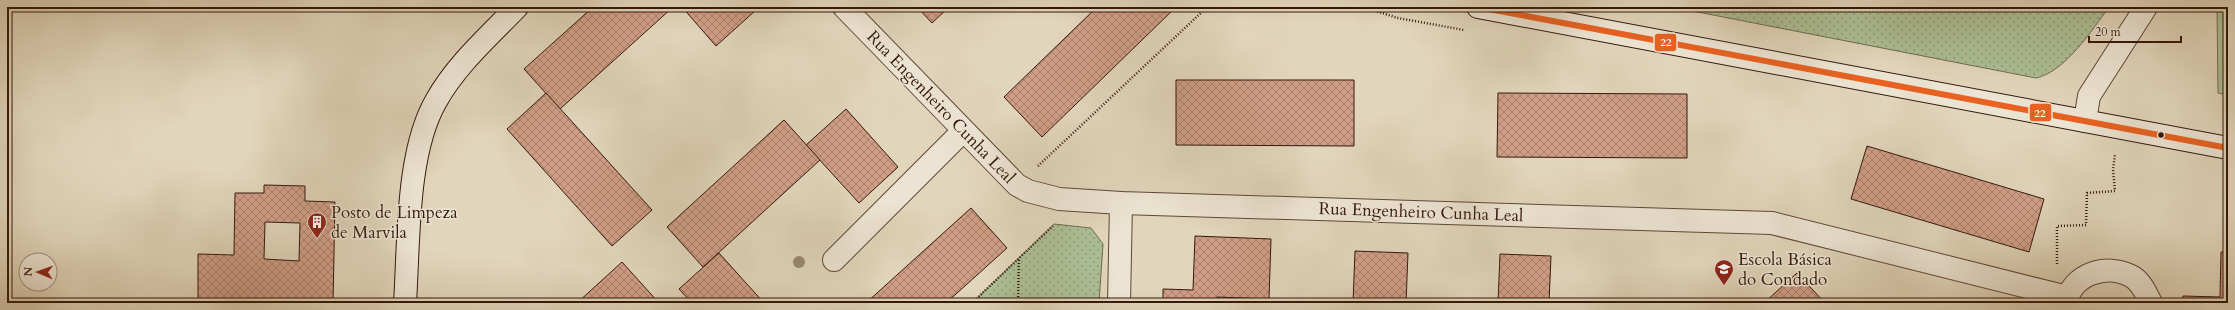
<svg xmlns="http://www.w3.org/2000/svg" width="2235" height="310" font-family="Cardo,serif">
	<style>
		.park { fill: url(#park-dots); stroke: #706b50 }
		.pitch { fill: #acbe95; stroke: #706b50 }
		.building { fill: url(#building-cross-hatch); stroke: #34180b; fill-rule: evenodd }
		.lines { fill: none; stroke-linecap: round; stroke-linejoin: round }
		.minor-casing { stroke: #5f4737; stroke-width: 24 }
		.secondary-casing { stroke: #34180b; stroke-width: 24 }
		.path { stroke: #34180b; stroke-width: 2.5; stroke-dasharray: 1 2; stroke-linecap: butt }
		.minor { stroke: #ece4d3; stroke-width: 22 }
		.secondary { stroke: #ece4d3; stroke-width: 22 }
		.bus-1-casing { stroke: #ece4d3; stroke-width: 9 }
		.bus-1 { stroke: #e86121; stroke-width: 6 }
		.tree { fill: #968971 }
		.bus-dot { fill: #34180b; stroke: #ece4d3; stroke-width: 1.5 }
		.labels { text-anchor: middle; dominant-baseline: central; stroke-width: 3; stroke-linejoin: round; paint-order: stroke }
		.street-label { font-size: 17px; fill: #34180b; stroke: #ece4d3 }
		.poi-label { font-size: 17px; fill: #34180b; stroke: #ece4d3; text-anchor: start }
		.line-badge { stroke: #ece4d3; stroke-width: 1.5 }
		.badge-label { font-size: 11px; text-anchor: middle; font-weight: bold; fill: #fff }
	</style>
	<defs>
		<pattern id="park-dots" width="8" height="8" patternUnits="userSpaceOnUse"><rect width="8" height="8" fill="#acbe95"/><path d="M2 2h.1M6 6h.1" fill="none" stroke="#8d9978" stroke-width="1.8" stroke-linecap="round"/></pattern>
		<pattern id="building-cross-hatch" width="8" height="8" patternUnits="userSpaceOnUse"><rect width="8" height="8" fill="#d09e87"/><path d="M0 0l8 8M0 8l8-8" fill="none" stroke="#aa806d"/></pattern>
	</defs>
	<rect width="100%" height="100%" fill="#e1d5bb"/>
	<filter id="stains"><feTurbulence type="fractalNoise" baseFrequency=".005" numOctaves="4"/><feColorMatrix values="0 0 0 0 .2 0 0 0 0 .09 0 0 0 0 .02 0 0 0 .5 -.17"/></filter>
	<radialGradient id="worn" r=".72"><stop offset=".6" stop-color="#630" stop-opacity="0"/><stop offset="1" stop-color="#630" stop-opacity=".3"/></radialGradient>
	<!-- park -->
	<g class="park">
		<path d="M1672,7H2109C2092,30 2065,72 2036,78Z"/>
		<polygon points="1054,224 1091,228 1103,244 1099,303 972,303"/>
	</g>
	<!-- pitch -->
	<polygon class="pitch" points="2217,7 2228,7 2228,95 2218,93"/>
	<!-- building -->
	<g class="building">
		<polygon points="593,7 673,7 560,109 524,69"/>
		<polygon points="682,7 753,7 756,10 716,46"/>
		<polygon points="917,7 949,7 932,23"/>
		<polygon points="1097,7 1175,8 1042,137 1004,97"/>
		<polygon points="1176,80 1354,80 1354,146 1176,145"/>
		<polygon points="546,93 652,210 612,246 507,129"/>
		<polygon points="1498,93 1687,94 1687,158 1497,157"/>
		<polygon points="846,109 898,167 859,203 806,145"/>
		<polygon points="784,120 820,160 703,267 667,227"/>
		<polygon points="1867,146 2044,199 2029,252 1851,199"/>
		<path d="M264,185L305,186V201L335,202L333,303H198V254L234,255L235,193H264ZM265,222L300,223L299,261L264,259Z"/>
		<polygon points="971,208 1007,248 946,303 866,303"/>
		<polygon points="1195,236 1271,239 1269,299 1217,297 1217,303 1163,303 1163,289 1193,290"/>
		<polygon points="1355,251 1408,253 1406,303 1353,303"/>
		<polygon points="2221,252 2228,252 2228,303 2183,303 2183,296 2220,297"/>
		<polygon points="719,253 764,303 692,303 679,289"/>
		<polygon points="1500,254 1551,256 1549,303 1498,303"/>
		<polygon points="622,262 659,303 577,303"/>
		<polygon points="1797,273 1825,303 1764,303"/>
	</g>
	<g class="lines">
		<defs>
			<g id="minor">
				<polyline points="844,7 1017,185 1028,191 1059,199 1121,203 1772,223 2067,297"/>
				<polyline points="2085,121 2089,96 2146,7"/>
				<polyline points="834,260 963,131"/>
				<polyline points="1119,303 1121,203"/>
				<path d="M2066,303C2072,274 2106,263 2131,276C2141,281 2146,293 2151,303"/>
			</g>
			<g id="secondary">
				<polyline points="1478,7 2228,148"/>
				<path d="M405,303C409,243 406,153 436,101C456,65 489,36 517,7"/>
			</g>
		</defs>
		<!-- minor casing -->
		<use href="#minor" class="minor-casing"/>
		<!-- secondary casing -->
		<use href="#secondary" class="secondary-casing"/>
		<!-- path -->
		<g class="path">
			<polyline points="1363,7 1398,18 1464,30"/>
			<polyline points="1038,166 1204,10 1201,7"/>
			<polyline points="2057,264 2057,226 2086,225 2087,193 2115,191 2113,170 2115,154"/>
			<polyline points="972,303 1053,226"/>
			<polyline points="1018,303 1019,258"/>
		</g>
		<!-- minor -->
		<use href="#minor" class="minor"/>
		<!-- secondary -->
		<use href="#secondary" class="secondary"/>
		<defs>
			<polyline id="bus-1" points="1478,7 2228,148"/>
		</defs>
		<!-- bus-1 casing -->
		<use href="#bus-1" class="bus-1-casing"/>
		<!-- bus-1 -->
		<use href="#bus-1" class="bus-1"/>
	</g>
	<!-- trees -->
	<circle class="tree" cx="799" cy="262" r="6"/>
	<!-- icons -->
	<defs>
		<symbol id="building-pin" viewBox="-11 -11 22 30"><path d="M0 17L-7.5 6A9.5 9.5 0 1 1 7.5 6Z" fill="#8f2418" stroke="#ece4d3"/><path d="M-4-6H4V6H1V3H-1V6H-4ZM-2.5-4.3h1.7v1.8h-1.7ZM.8-4.3h1.7v1.8H.8ZM-2.5-1h1.7V.8h-1.7ZM.8-1h1.7V.8H.8Z" fill="#fff"/></symbol>
		<symbol id="school-pin" viewBox="-11 -11 22 30"><path d="M0 17L-7.5 6A9.5 9.5 0 1 1 7.5 6Z" fill="#8f2418" stroke="#ece4d3"/><path d="M0-5L7-2L0 1L-7-2ZM-4 1L0 2.5L4 1V4Q0 6-4 4Z" fill="#fff"/></symbol>
	</defs>
	<g fill-rule="evenodd">
		<use href="#building-pin" x="306" y="211" width="22" height="30"/>
		<use href="#school-pin" x="1713" y="258" width="22" height="30"/>
	</g>
	<!-- markers -->
	<circle class="bus-dot" cx="2161" cy="135" r="3.5"/>
	<g class="labels">
		<!-- street labels -->
		<g class="street-label">
			<text transform="translate(941 107) rotate(46)">Rua Engenheiro Cunha Leal</text>
			<text transform="translate(1421 212) rotate(2)">Rua Engenheiro Cunha Leal</text>
		</g>
		<!-- poi labels -->
		<g class="poi-label">
			<text x="331" y="212">Posto de Limpeza<tspan x="331" dy="20">de Marvila</tspan></text>
			<text x="1738" y="259">Escola Básica<tspan x="1738" dy="20">do Condado</tspan></text>
		</g>
	</g>
	<g class="line-badge">
		<rect x="1654" y="33" width="23" height="19" rx="4" fill="#e86121"/>
		<rect x="2029" y="103" width="23" height="19" rx="4" fill="#e86121"/>
	</g>
	<g class="badge-label">
		<text x="1666" y="46">22</text>
		<text x="2040" y="117">22</text>
	</g>
	<!-- margin -->
	<rect width="2235" height="310" fill="none" stroke="#e1d5bb" stroke-width="24"/>
	<rect x="8" y="8" width="2219" height="294" fill="none" stroke="#34180b" stroke-width="2"/>
	<rect x="12" y="12" width="2211" height="286" fill="none" stroke="#34180b"/>
	<!-- north arrow -->
	<g transform="translate(38 272) rotate(272)"><circle r="19" fill="#ece4d3" stroke="#a29283"/>
	<path d="M0-3L7 15L0 10L-7 15Z" fill="#8f2418"/>
	<text y="-6" font-size="11" font-weight="bold" text-anchor="middle" fill="#34180b">N</text>
	</g>
	<!-- scale -->
	<path d="M2089 36v6h92v-6" fill="none" stroke="#34180b" stroke-width="2"/>
	<text x="2095" y="36" font-size="12" fill="#34180b" stroke="#ece4d3" stroke-width="3" paint-order="stroke">20 m</text>
	<rect width="100%" height="100%" filter="url(#stains)"/>
	<rect width="100%" height="100%" fill="url(#worn)"/>
</svg>
